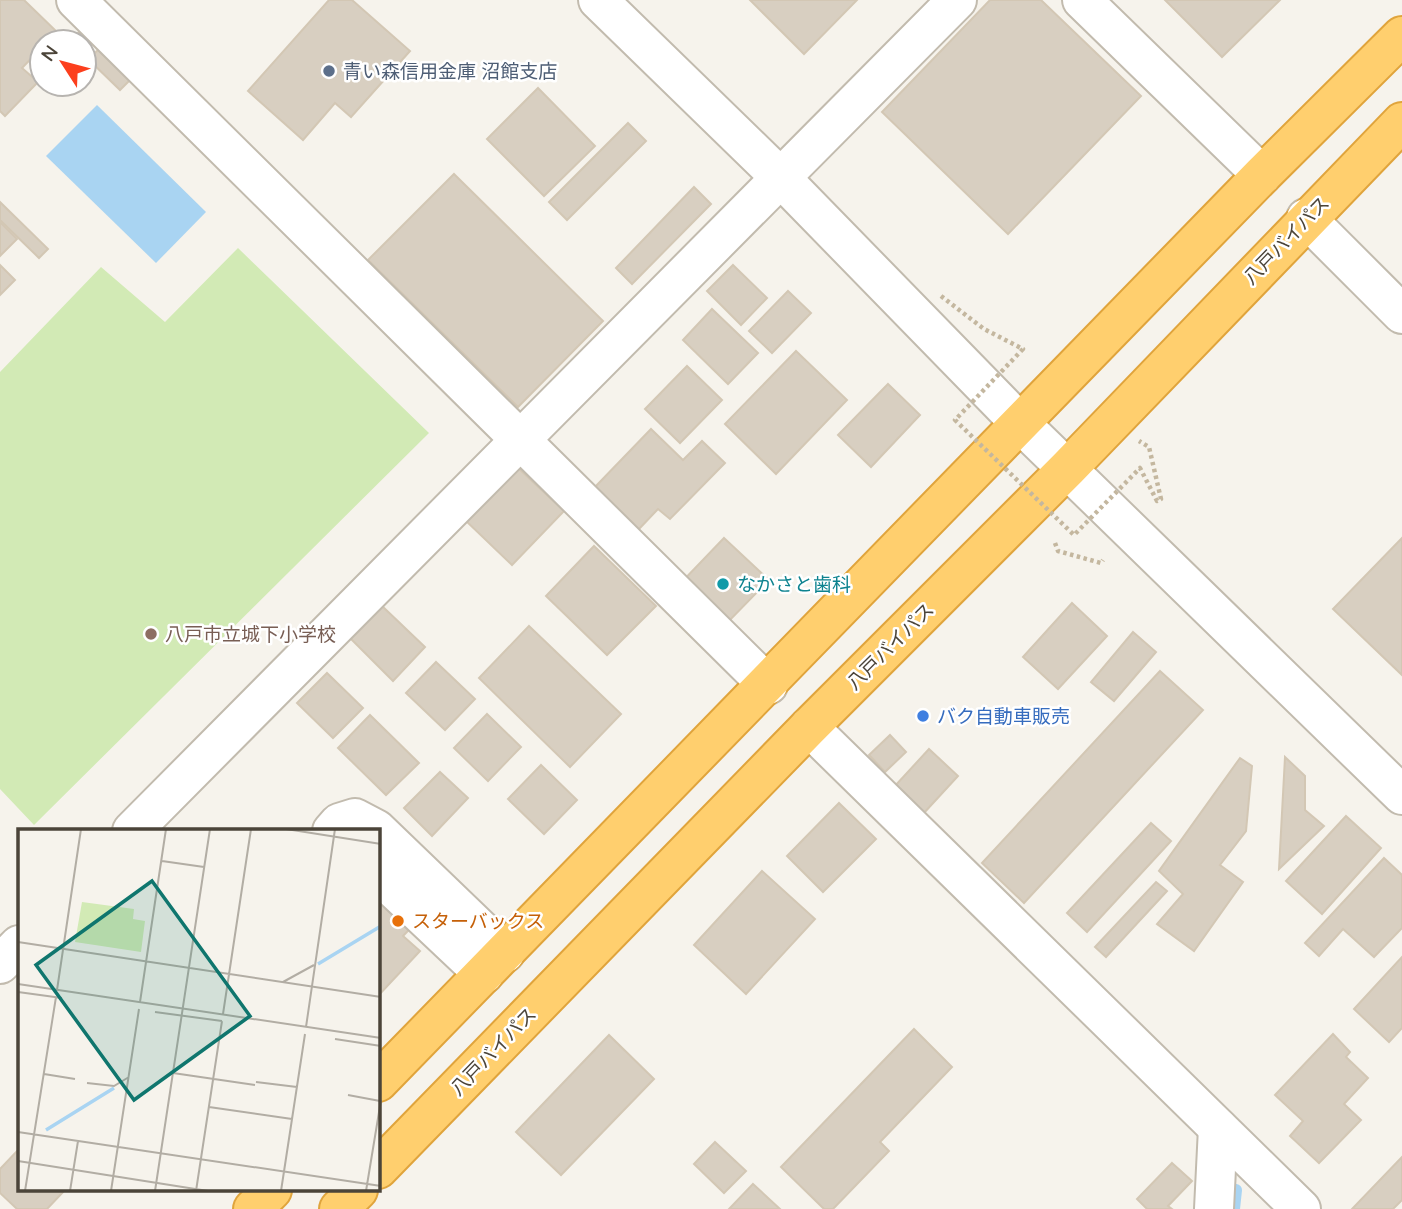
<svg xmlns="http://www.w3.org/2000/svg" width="1402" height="1209" font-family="Quicksand,'Noto Sans JP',sans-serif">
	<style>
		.green { fill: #d2eab5 }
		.water { fill: #a9d4f2 }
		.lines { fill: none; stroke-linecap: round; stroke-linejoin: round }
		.stream { stroke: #a9d4f2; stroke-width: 12 }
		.building { fill: #d8cfc1; stroke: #d3c7b4; stroke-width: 2 }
		.minor-casing { stroke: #c2bbae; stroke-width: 42 }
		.highway-casing { stroke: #e0a43c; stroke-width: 42 }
		.path { stroke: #c4b79f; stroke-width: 4.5; stroke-dasharray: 3.5 3.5; stroke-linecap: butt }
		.minor { stroke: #fff; stroke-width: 38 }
		.highway { stroke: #ffcf6e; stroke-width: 38 }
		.path-bridge { stroke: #c4b79f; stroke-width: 4.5; stroke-dasharray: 3.5 3.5; stroke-linecap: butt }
		.service-dot { fill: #5c6f8a; stroke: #fff; stroke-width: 2.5 }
		.culture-dot { fill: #0f9aa8; stroke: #fff; stroke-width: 2.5 }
		.education-dot { fill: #8d6e63; stroke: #fff; stroke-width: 2.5 }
		.shop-dot { fill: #3f7fe0; stroke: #fff; stroke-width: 2.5 }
		.food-dot { fill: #e8710a; stroke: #fff; stroke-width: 2.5 }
		.labels { text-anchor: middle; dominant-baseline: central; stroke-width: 5; stroke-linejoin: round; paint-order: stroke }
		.service-label { font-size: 19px; fill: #4e5e75; stroke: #fff; text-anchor: start }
		.street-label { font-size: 19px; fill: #4b4439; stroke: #fff }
		.culture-label { font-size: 19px; fill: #0d838f; stroke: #fff; text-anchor: start }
		.education-label { font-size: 19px; fill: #785e54; stroke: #fff; text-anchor: start }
		.shop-label { font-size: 19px; fill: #366cbe; stroke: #fff; text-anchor: start }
		.food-label { font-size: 19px; fill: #c56008; stroke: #fff; text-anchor: start }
		.inset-river { fill: none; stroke: #a9d4f2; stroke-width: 3.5 }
		.inset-road { fill: none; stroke: #b2ada4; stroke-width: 2 }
		.view { fill: #0f766e; fill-opacity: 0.15; stroke: #0f766e; stroke-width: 3.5 }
		.inset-edge { fill: none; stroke: #4b4439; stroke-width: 3.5 }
	</style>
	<rect width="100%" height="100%" fill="#f6f3ec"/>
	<!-- green -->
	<polygon class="green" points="238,248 429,433 34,825 0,789 0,372 101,267 165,322"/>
	<!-- water -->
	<polygon class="water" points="97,105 206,212 156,263 46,156"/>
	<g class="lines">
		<!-- stream -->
		<polyline class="stream" points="1234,1209 1236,1190"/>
	</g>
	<!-- building -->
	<g class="building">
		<polygon points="0,0 24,0 57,32 47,42 42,42 42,47 22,68 38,82 5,116 0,111"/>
		<polygon points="329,0 352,0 410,51 351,117 335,103 303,140 248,91"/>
		<polygon points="750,0 857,0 804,54"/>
		<polygon points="990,0 1041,0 1141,96 1008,234 882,112"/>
		<polygon points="1165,0 1280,0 1222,57"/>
		<polygon points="79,32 91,44 84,51 84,42 69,42"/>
		<polygon points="98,50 130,80 120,90 88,59"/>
		<polygon points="538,88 595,146 544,196 487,139"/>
		<polygon points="628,123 646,141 567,220 549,202"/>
		<polygon points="454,174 603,321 518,407 368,260"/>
		<polygon points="694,187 711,204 632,284 616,268"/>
		<polygon points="0,202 48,249 39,258 0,220"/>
		<polygon points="0,222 17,239 0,256"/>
		<polygon points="0,265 15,280 0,295"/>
		<polygon points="733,265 767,298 741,325 707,291"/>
		<polygon points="788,291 811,313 772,353 749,331"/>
		<polygon points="712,309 758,353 728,384 683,340"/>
		<polygon points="796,351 847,400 776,474 725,424"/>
		<polygon points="687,366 722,400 680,443 645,409"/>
		<polygon points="888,384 920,415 871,467 838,435"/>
		<polygon points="651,429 683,460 702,441 725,463 670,519 658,509 638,530 594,488"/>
		<polygon points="516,466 564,511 512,565 464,519"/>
		<polygon points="724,538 769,580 720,630 676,588"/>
		<polygon points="1402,538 1402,675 1333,609"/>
		<polygon points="594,546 656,606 607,655 546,596"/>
		<polygon points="1072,603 1107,636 1058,689 1023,657"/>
		<polygon points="381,605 425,647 393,681 350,638"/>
		<polygon points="529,626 621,714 570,767 479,678"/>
		<polygon points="1133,632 1156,652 1114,701 1091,682"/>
		<polygon points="436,662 475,699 445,730 406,693"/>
		<polygon points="1160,671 1203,710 1024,903 982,863"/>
		<polygon points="327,673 363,708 333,738 297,703"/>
		<polygon points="487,714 521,747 488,781 454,748"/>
		<polygon points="370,715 419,763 386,795 338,748"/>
		<polygon points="890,735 906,752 885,772 869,755"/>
		<polygon points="929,749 958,776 923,814 894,787"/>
		<polygon points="1285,757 1305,776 1305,810 1324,826 1279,869"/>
		<polygon points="1240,758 1252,766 1246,831 1220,865 1243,882 1194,951 1157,924 1183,894 1159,871"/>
		<polygon points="541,765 577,800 544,834 508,799"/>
		<polygon points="440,772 468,798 432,836 404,808"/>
		<polygon points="839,803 876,839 823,892 787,856"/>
		<polygon points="1346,816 1381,848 1322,914 1286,881"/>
		<polygon points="1151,823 1171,841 1087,932 1067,913"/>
		<polygon points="378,856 432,906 403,936 420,951 378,996"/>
		<polygon points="1384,858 1402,875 1402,928 1374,957 1343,929 1319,956 1305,943"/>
		<polygon points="762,871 815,919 746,994 694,945"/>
		<polygon points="1156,882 1167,891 1106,957 1095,947"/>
		<polygon points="1402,957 1402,1028 1389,1042 1354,1009"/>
		<polygon points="914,1029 952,1067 880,1142 889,1151 833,1209 824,1209 781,1167"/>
		<polygon points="1333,1034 1350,1052 1346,1057 1368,1078 1344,1104 1361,1120 1319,1163 1290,1136 1303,1121 1275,1095"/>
		<polygon points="609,1035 654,1079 561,1175 516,1132"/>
		<polygon points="715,1142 746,1171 724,1193 694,1164"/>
		<polygon points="19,1149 19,1190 65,1190 47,1209 17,1209 0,1193 0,1169"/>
		<polygon points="1402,1157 1402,1200 1393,1209 1352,1209"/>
		<polygon points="1172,1163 1192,1181 1168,1206 1172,1209 1147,1209 1137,1199"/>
		<polygon points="753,1184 780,1209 729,1209"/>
	</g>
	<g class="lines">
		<defs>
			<g id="minor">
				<polyline points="76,0 768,685"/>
				<polyline points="598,0 782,179 1021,424 1402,795"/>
				<polyline points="1082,0 1262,175"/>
				<polyline points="1306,218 1402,314"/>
				<polyline points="809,727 1301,1209"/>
				<polyline points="132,831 957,0"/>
				<polyline points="332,831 339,823 355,818 376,829 505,953"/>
				<polyline points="378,874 484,974"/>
				<polyline points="0,964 19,945"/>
				<polyline points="1214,1209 1218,1128"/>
			</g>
			<g id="highway">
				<polyline points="378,1082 1262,175 1402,36"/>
				<polyline points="378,1169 809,727 1068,468 1402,122"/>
				<polyline points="253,1209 272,1190"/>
				<polyline points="339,1209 358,1190"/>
			</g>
		</defs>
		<!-- minor casing -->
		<use href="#minor" class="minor-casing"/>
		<!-- highway casing -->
		<use href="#highway" class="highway-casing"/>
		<!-- path -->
		<polyline class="path" points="1055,543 1058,551 1101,563 1103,560"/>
		<!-- minor -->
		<use href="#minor" class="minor"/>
		<!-- highway -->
		<use href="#highway" class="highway"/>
		<!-- path-bridge -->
		<polyline class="path-bridge" points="941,296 984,329 1023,349 955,420 1074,535 1140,468 1157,501 1161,499 1149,447 1139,441"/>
	</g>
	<!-- markers -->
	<circle class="service-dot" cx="329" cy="71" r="7"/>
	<circle class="culture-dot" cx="723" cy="584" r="7"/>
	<circle class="education-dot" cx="151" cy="634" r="7"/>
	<circle class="shop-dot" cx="923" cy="716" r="7"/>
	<circle class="food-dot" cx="398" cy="921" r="7"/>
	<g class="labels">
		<!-- service labels -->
		<g class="service-label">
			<text x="343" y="71">青い森信用金庫 沼館支店</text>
		</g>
		<!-- street labels -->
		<g class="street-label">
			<text transform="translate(1286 240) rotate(-46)">八戸バイパス</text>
			<text transform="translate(890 646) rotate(-45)">八戸バイパス</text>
			<text transform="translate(493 1051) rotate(-46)">八戸バイパス</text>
		</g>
		<!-- culture labels -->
		<g class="culture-label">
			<text x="737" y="584">なかさと歯科</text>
		</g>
		<!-- education labels -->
		<g class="education-label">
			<text x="165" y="634">八戸市立城下小学校</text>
		</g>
		<!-- shop labels -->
		<g class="shop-label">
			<text x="937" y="716">バク自動車販売</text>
		</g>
		<!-- food labels -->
		<g class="food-label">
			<text x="412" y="921">スターバックス</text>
		</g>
	</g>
	<!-- overview -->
	<g transform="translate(18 829)">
		<rect width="362" height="362" fill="#f6f3ec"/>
		<path d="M64,73L116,80L115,90L127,92L123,123L57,113Z" fill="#d2eab5"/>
		<path class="inset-river" d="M300,135L363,97M28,301L96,259"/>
		<path class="inset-road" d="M268,0L363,15M144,32L186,38M0,113L363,168M265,153L296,136M0,155L363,209M39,161L63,0M0,163L44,169M122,173L148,0M137,183L204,192M205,185L233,0M288,198L317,0M317,210L363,217M155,244L237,256M26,245L57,250M238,253L279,258M69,254L96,257L111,248M330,266L362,272M191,278L274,290M0,303L363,357M0,332L190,362M7,362L38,168M52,362L60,312M93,362L121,180M137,362L192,0M178,362L204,192M263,362L287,205M348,362L363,271"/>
		<path class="view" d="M134,52L232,187L116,271L18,136Z"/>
		<rect width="362" height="362" class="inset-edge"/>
	</g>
	<!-- north arrow -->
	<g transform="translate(63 63) rotate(306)"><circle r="33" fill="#ffffff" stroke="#b7b4b0" stroke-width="2"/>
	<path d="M0-5L12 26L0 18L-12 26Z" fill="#fc3f1d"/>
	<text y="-10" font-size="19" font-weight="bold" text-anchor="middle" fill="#4b4439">N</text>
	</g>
</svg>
